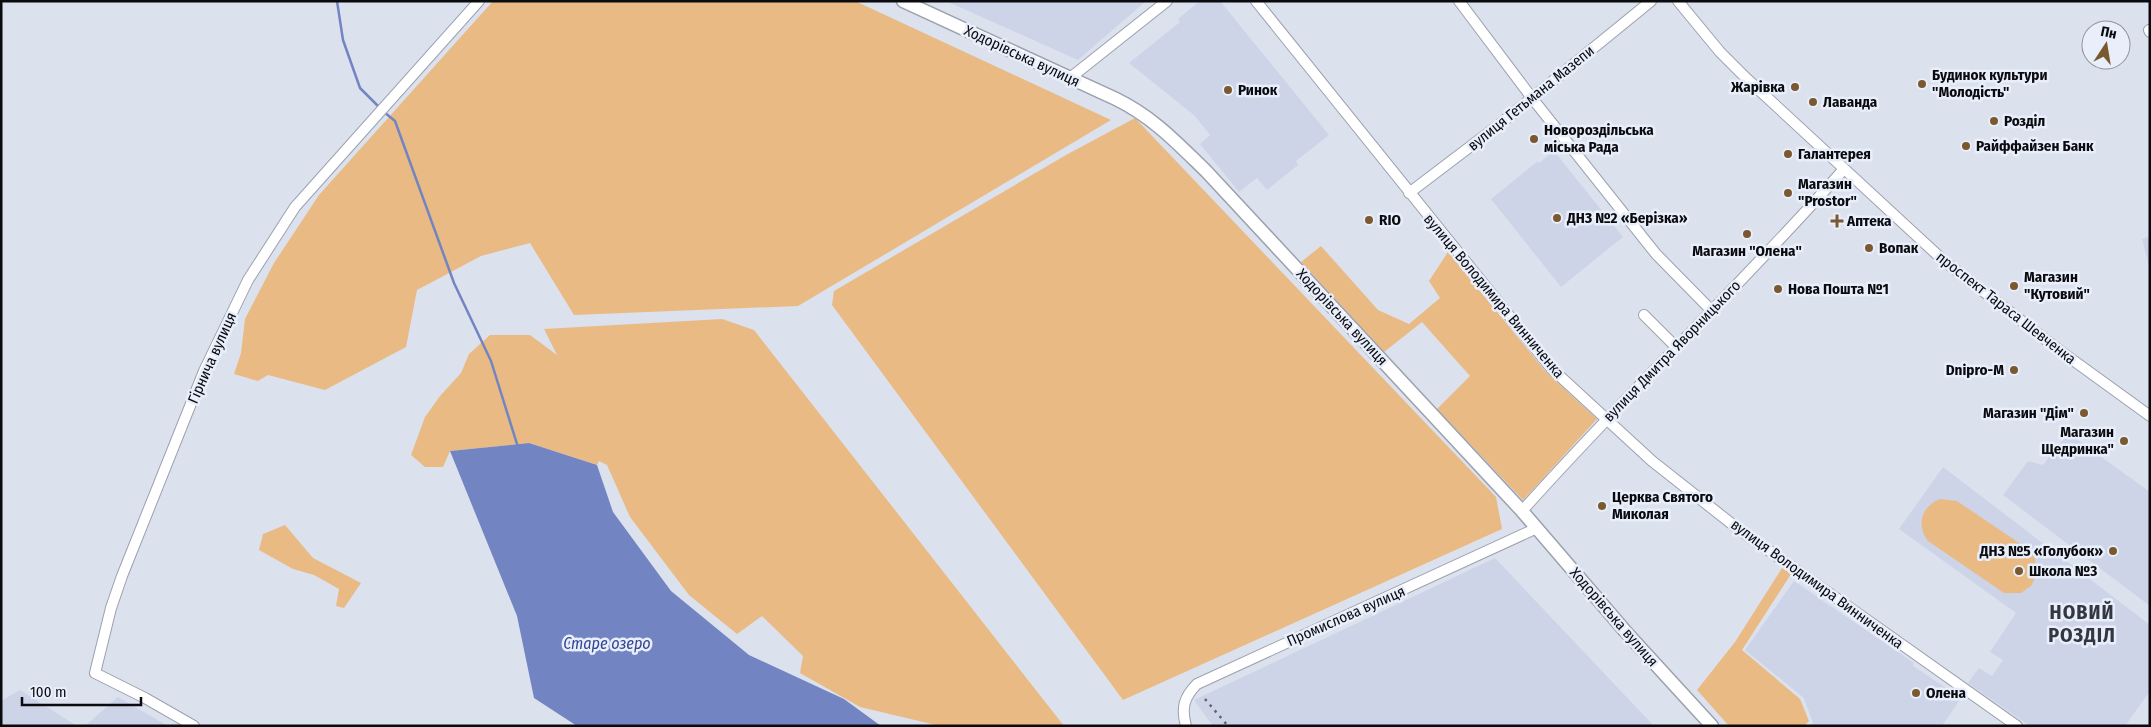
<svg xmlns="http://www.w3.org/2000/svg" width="2151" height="727" font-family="'Fira Sans Condensed',sans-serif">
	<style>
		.built { fill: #cdd4e8 }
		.green { fill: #e9ba84 }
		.water { fill: #7285c2 }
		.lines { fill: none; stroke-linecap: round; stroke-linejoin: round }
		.stream { stroke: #7285c2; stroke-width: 2.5 }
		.minor-casing { stroke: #9ca1ad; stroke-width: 12 }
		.major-casing { stroke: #9ca1ad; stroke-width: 15 }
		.minor { stroke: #fff; stroke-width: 10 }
		.major { stroke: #fff; stroke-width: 12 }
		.rail { stroke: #62656d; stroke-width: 2.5; stroke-dasharray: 2.5 5; stroke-linecap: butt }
		.poi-dot { fill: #7b5930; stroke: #e9eefb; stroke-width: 2 }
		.labels { text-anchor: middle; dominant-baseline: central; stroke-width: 5; stroke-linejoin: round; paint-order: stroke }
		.street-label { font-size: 15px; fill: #0a0b0f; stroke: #e9eefb }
		.poi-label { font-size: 15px; font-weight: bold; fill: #0a0b0f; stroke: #e9eefb; text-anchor: start }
		.water-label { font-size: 16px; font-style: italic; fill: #344691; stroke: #e9eefb }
		.district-label { font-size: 20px; font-weight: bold; letter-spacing: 1px; fill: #333741; stroke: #e9eefb }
	</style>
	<rect width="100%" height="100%" fill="#dce1ee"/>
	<!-- built -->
	<g class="built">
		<polygon points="946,1 1146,1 1078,60"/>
		<polygon points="1200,1 1220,1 1329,135 1296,161 1298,165 1267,190 1257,178 1239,192 1200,144 1210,135 1195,116 1129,63 1180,22 1178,19"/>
		<polygon points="1554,151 1623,237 1561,287 1491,199 1538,161 1539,163"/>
		<polygon points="2150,236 2150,269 2142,239"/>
		<polygon points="2068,433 2150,492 2150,606 2003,495 2028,461 2043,465"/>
		<polygon points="1943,467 2150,625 2150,691 2125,726 2030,726 1968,683 1979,668 1992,676 2003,660 1990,652 2016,613 1899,529"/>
		<polygon points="1495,558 1654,726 1213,726 1194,700"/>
		<polygon points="1794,581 1914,663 1913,666 1961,698 1942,726 1937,724 1935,726 1810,726 1813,723 1804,698 1745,650"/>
		<polygon points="20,690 77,726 1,726 1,701"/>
		<polygon points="118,697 168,726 85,726"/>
	</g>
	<!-- green -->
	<g class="green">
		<polygon points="493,1 855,1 1111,120 798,306 574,315 530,243 481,256 417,290 406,347 325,390 268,375 258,381 234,374 241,353 245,319 274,263 319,195"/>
		<polygon points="1135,118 1496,497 1502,529 1123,700 832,305 834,291 1066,155"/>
		<polygon points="1321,246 1378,310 1409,324 1440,298 1429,281 1448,252 1547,373 1597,419 1523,500 1437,409 1470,376 1422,322 1384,352 1301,262"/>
		<polygon points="722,319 754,330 1064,726 940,726 860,707 800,673 803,656 762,616 737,634 689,595 630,517 607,465 599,461 597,465 529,443 450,451 443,467 425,467 411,455 425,417 440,396 461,373 469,354 490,335 530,335 557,355 544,329"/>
		<path d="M1940,499L1957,501L2028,549L2035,559L2036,576L2031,586L2021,593H2004L1928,541C1916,526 1921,506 1940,499Z"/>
		<polygon points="285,525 313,558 361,583 344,608 336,606 339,589 314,575 293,569 259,550 263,534"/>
		<polygon points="1782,568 1791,574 1742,650 1800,699 1809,721 1804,726 1729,726 1697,690 1735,642"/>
	</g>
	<!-- water -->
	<polygon class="water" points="529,443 597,465 613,512 671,591 749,655 844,699 881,726 577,726 534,698 517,616 450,451"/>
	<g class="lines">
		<!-- stream -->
		<g class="stream">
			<polyline points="337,1 343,40 360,88 380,108"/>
			<polyline points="384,112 395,121 454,283 491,361 517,444"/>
		</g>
		<defs>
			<g id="minor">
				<polyline points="1256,1 1552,369 1652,461 1737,528 2017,726"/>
				<polyline points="1459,1 1532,98 1656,254 1712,311"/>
				<polyline points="1678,1 1720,52 1746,78 1944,261 2059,350 2150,416"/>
				<polyline points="2149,30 2150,32"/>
				<polyline points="1070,78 1167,1"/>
				<polyline points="1409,193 1500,124 1651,1"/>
				<polyline points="1644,315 1676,347"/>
				<path d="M1522,511C1626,394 1740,287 1843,170"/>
				<polyline points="194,726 145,698 95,673 111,608 122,576 204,371 248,280 295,207 479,1"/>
				<path d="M1186,726C1181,708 1184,697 1197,684L1537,528"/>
			</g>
			<path id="major" d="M903,1L1116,99C1153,117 1177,143 1206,171L1522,511L1625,631L1712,726"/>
		</defs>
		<!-- minor casing -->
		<use href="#minor" class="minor-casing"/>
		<!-- major casing -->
		<use href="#major" class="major-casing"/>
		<!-- minor -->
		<use href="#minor" class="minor"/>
		<!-- major -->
		<use href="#major" class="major"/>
		<!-- rail -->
		<polyline class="rail" points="1205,699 1228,726"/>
	</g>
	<!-- markers -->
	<g class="poi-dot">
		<circle cx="1922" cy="84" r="5"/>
		<circle cx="1795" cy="87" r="5"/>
		<circle cx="1228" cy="90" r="5"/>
		<circle cx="1813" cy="102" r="5"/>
		<circle cx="1994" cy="121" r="5"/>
		<circle cx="1534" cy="139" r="5"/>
		<circle cx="1966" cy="146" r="5"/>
		<circle cx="1788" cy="154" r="5"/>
		<circle cx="1788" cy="193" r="5"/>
		<circle cx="1557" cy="218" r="5"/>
		<circle cx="1369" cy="220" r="5"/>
		<path d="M1834.5 213.5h5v5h5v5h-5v5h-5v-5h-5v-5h5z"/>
		<circle cx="1747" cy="234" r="5"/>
		<circle cx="1869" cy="248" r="5"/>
		<circle cx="2014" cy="286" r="5"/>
		<circle cx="1778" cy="289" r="5"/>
		<circle cx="2014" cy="370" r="5"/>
		<circle cx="2084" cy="413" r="5"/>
		<circle cx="2124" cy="441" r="5"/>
		<circle cx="1602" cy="506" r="5"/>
		<circle cx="2113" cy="551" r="5"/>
		<circle cx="2019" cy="571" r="5"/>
		<circle cx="1916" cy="693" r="5"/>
	</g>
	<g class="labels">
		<!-- street labels -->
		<g class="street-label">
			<text transform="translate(1022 56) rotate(25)">Ходорівська вулиця</text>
			<text transform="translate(1531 98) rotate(-39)">вулиця Гетьмана Мазепи</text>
			<text transform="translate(1494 296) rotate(50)">вулиця Володимира Винниченка</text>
			<text transform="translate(2006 308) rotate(38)">проспект Тараса Шевченка</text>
			<text transform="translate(1342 317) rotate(47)">Ходорівська вулиця</text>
			<text transform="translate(1672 351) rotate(-46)">вулиця Дмитра Яворницького</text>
			<text transform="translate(212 358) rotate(-66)">Гірнича вулиця</text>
			<text transform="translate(1817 584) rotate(36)">вулиця Володимира Винниченка</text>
			<text transform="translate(1346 616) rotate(-24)">Промислова вулиця</text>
			<text transform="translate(1614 617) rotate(49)">Ходорівська вулиця</text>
		</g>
		<!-- poi labels -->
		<g class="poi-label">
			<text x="1932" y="75">Будинок культури<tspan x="1932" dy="17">"Молодість"</tspan></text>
			<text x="1785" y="87" text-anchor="end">Жарівка</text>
			<text x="1238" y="90">Ринок</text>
			<text x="1823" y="102">Лаванда</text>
			<text x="2004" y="121">Розділ</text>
			<text x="1544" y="130">Новороздільська<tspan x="1544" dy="17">міська Рада</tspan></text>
			<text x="1976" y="146">Райффайзен Банк</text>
			<text x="1798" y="154">Галантерея</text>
			<text x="1798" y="184">Магазин<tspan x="1798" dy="17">"Prostor"</tspan></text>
			<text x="1567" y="218">ДНЗ №2 «Берізка»</text>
			<text x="1379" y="220">RIO</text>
			<text x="1847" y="221">Аптека</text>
			<text x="1879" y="248">Вопак</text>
			<text x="1747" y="251" text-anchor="middle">Магазин "Олена"</text>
			<text x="2024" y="277">Магазин<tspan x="2024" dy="17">"Кутовий"</tspan></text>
			<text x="1788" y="289">Нова Пошта №1</text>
			<text x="2004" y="370" text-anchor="end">Dnipro-M</text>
			<text x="2074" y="413" text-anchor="end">Магазин "Дім"</text>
			<text x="2114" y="432" text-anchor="end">Магазин<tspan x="2114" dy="17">Щедринка"</tspan></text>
			<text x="1612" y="497">Церква Святого<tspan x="1612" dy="17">Миколая</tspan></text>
			<text x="2103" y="551" text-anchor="end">ДНЗ №5 «Голубок»</text>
			<text x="2029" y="571">Школа №3</text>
			<text x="1926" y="693">Олена</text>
		</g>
		<!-- water labels -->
		<g class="water-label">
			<text x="607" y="643">Старе озеро</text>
		</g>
		<!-- district labels -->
		<g class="district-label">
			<text x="2082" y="612">НОВИЙ<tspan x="2082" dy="23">РОЗДІЛ</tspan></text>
		</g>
	</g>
	<!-- border -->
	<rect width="2151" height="727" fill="none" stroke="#0a0b0f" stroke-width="5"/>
	<!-- north arrow -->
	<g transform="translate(2106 45) rotate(12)"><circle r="24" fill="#e9eefb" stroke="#90939d"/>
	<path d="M0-4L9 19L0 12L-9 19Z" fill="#7b5930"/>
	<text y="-8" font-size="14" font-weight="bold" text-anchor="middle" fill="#0a0b0f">Пн</text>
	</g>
	<!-- scale -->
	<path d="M22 697v8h119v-8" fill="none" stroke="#0a0b0f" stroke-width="2.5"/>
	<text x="30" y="697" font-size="15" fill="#0a0b0f" stroke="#e9eefb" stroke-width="4" paint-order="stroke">100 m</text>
</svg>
